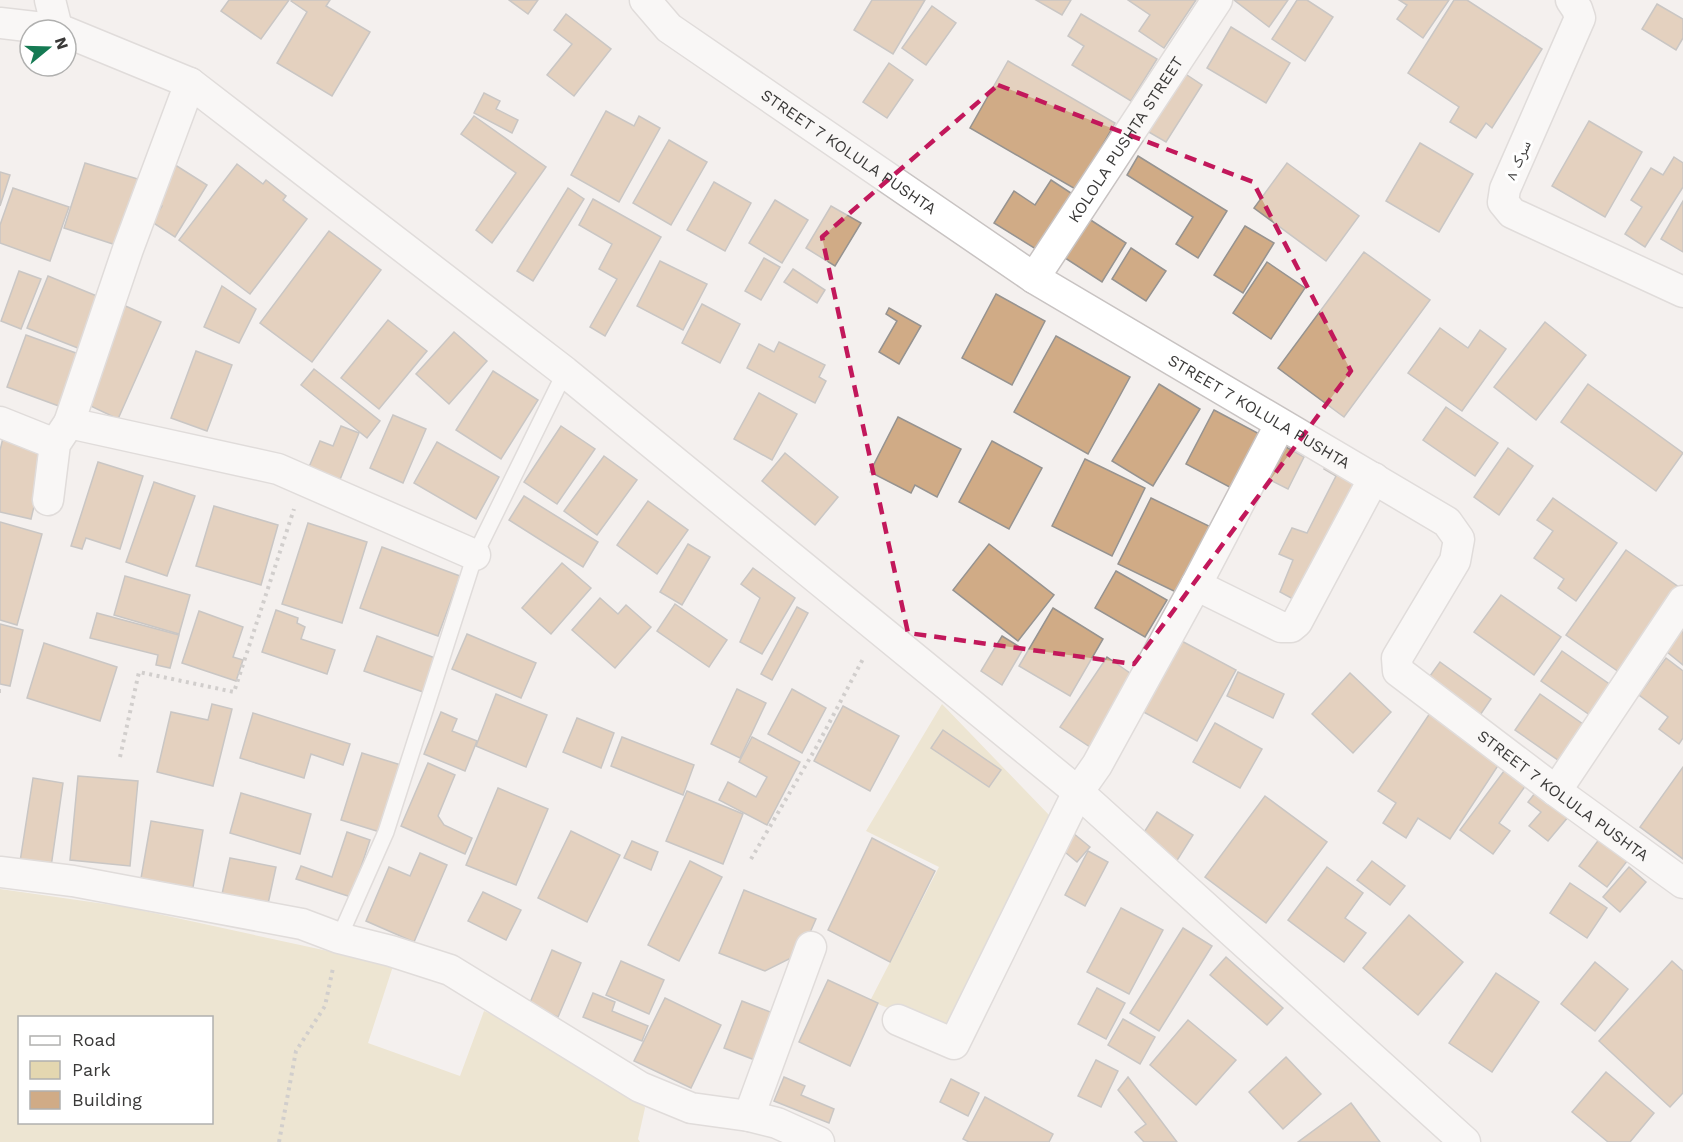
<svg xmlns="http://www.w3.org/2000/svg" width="1683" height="1142" font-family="'Work Sans','Noto Naskh Arabic',sans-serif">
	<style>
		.green { fill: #e4d7b0; fill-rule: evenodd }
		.building { fill: #d0ab86; stroke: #969390; stroke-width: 1.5 }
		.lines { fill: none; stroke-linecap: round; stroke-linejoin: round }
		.lane-casing { stroke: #c8c3c2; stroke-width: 18 }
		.street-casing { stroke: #c8c3c2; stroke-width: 33 }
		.path { stroke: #a7a4a3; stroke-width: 4; stroke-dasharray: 3 4.5; stroke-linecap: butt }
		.lane { stroke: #fff; stroke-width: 15 }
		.street { stroke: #fff; stroke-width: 30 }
		.marked { fill: none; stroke: #c2185b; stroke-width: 4.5; stroke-dasharray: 12 8; stroke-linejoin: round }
		.labels { text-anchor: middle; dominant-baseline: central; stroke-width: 6; stroke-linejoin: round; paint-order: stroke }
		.street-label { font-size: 16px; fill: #3a3938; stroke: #fff }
	</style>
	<rect width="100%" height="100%" fill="#f4f0ee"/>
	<!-- green -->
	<g class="green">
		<polygon points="942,704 1051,817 948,1031 870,1001 939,867 866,831"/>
		<path d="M0,889L126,907L351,956L395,960L368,1043L460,1076L484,1011L638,1081L645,1108L638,1139L640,1142H0ZM20,1018H212V1122H20Z"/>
	</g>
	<!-- building -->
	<g class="building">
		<polygon points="229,0 289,0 261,39 221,11"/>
		<polygon points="292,0 330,0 326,6 370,32 332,96 277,63 307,12 291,1"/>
		<polygon points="509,0 538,0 528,14"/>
		<polygon points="872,0 925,0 893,54 854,30"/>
		<polygon points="1036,0 1071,0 1062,15"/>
		<polygon points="1128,0 1196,0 1164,48 1139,31 1150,15"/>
		<polygon points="1234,0 1288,0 1269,27"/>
		<polygon points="1297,0 1307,0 1333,17 1305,61 1272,39"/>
		<polygon points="1399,0 1449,0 1423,38 1397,19 1407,5"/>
		<polygon points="1454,0 1467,0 1542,49 1492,128 1486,123 1476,138 1450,122 1459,107 1408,73"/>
		<polygon points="1657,4 1683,19 1683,38 1676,50 1642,29"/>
		<polygon points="932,6 956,23 926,65 902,48"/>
		<polygon points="566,14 611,49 574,96 547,75 572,44 554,30"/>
		<polygon points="1081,14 1157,59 1131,101 1072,65 1084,46 1068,36"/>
		<polygon points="1231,27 1290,63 1266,103 1207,68"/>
		<polygon points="1008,61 1115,123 1077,190 970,128"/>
		<polygon points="889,63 913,80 887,118 863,102"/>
		<polygon points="1184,73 1202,85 1166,142 1147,131"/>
		<polygon points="484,93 500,101 496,109 518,120 512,133 474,113"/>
		<polygon points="606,111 634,126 639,116 660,128 619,202 571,175"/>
		<polygon points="474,116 546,167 492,243 476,230 516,173 461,134"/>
		<polygon points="1589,121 1642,152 1605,217 1552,186"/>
		<polygon points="669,140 707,162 671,225 633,203"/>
		<polygon points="1420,143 1473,174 1439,232 1386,201"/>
		<polygon points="1138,156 1227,211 1198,258 1176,244 1193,217 1127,175"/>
		<polygon points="1674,157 1683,163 1683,187 1645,247 1625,234 1642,207 1631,200 1651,168 1663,175"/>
		<polygon points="85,163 141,180 119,246 64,228"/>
		<polygon points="172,163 207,185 175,237 152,222 162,206 150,199"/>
		<polygon points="1287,163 1359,216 1326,261 1254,208"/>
		<polygon points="237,164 263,184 266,180 286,196 283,200 307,219 250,294 179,240"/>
		<polygon points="0,172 10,175 0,206"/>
		<polygon points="1051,180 1074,195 1039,251 994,223 1014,191 1035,205"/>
		<polygon points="714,182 751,203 725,251 687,230"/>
		<polygon points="13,188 69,207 50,261 0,243 0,225"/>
		<polygon points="568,188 584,199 533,281 517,271"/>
		<polygon points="593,199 661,237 605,336 590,327 617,279 599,269 612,244 579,225"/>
		<polygon points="775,200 808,220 782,263 749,243"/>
		<polygon points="1683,201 1683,252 1661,239"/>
		<polygon points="831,206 861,223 835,266 806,248"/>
		<polygon points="1086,217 1126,243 1102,282 1062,256"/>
		<polygon points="1245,226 1274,243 1243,293 1214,275"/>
		<polygon points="329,231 381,270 312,362 260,323"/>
		<polygon points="1131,248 1166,271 1146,301 1112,279"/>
		<polygon points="1364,252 1430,300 1344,417 1278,368"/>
		<polygon points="764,258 780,267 761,300 745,291"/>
		<polygon points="660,261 707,284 683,330 637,306"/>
		<polygon points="1267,262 1305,288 1271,339 1233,313"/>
		<polygon points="793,269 825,290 817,303 784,282"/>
		<polygon points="19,271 41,279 21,329 1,321"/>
		<polygon points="48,276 109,301 88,352 27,328"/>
		<polygon points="222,286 256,309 239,343 204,327"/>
		<polygon points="996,294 1045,321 1012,385 962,358"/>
		<polygon points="121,304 161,322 118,419 78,400"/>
		<polygon points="702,304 740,324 720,363 682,343"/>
		<polygon points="889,308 921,326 899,364 879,352 897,321 886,314"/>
		<polygon points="388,320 427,351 379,409 341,378"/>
		<polygon points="1545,322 1586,355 1536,420 1494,387"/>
		<polygon points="1440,328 1468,348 1480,330 1506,349 1462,411 1408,373"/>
		<polygon points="454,332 487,361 449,404 416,374"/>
		<polygon points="26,335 87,357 67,409 7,387"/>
		<polygon points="1056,336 1130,377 1088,454 1014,412"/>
		<polygon points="779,342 825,365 819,377 826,381 815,403 747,368 759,344 774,352"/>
		<polygon points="196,351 232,365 207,431 171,418"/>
		<polygon points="314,369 380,421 367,438 301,385"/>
		<polygon points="493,371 538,400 501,459 456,430"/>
		<polygon points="1159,384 1200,409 1153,486 1112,461"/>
		<polygon points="1588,384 1683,453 1656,491 1561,422"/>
		<polygon points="759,393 797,414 772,460 734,439"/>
		<polygon points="1446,407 1498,443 1475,476 1423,440"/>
		<polygon points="1214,410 1267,438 1239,492 1186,464"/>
		<polygon points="393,415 426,429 403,483 370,468"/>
		<polygon points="898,417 961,449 937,497 915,485 911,493 870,472"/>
		<polygon points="341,426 359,433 337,487 306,474 320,441 333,446"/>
		<polygon points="561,426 595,449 557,504 524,482"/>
		<polygon points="3,438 48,448 31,519 0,512 0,450"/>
		<polygon points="992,441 1042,468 1009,529 959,502"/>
		<polygon points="437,442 499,477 476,519 414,483"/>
		<polygon points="1277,442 1304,457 1288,489 1260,475"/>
		<polygon points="1508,448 1533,466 1499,515 1474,497"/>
		<polygon points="785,453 838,497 815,525 762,481"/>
		<polygon points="604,456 637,480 597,535 564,511"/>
		<polygon points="1085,459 1145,488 1112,556 1052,526"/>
		<polygon points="1330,459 1367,482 1293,599 1280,592 1293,560 1279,554 1292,528 1307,533 1336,476 1324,469"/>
		<polygon points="98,462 143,476 120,549 86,538 82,549 71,546"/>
		<polygon points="154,482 195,496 167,576 126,562"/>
		<polygon points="524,496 598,542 583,567 509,520"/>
		<polygon points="1151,498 1213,528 1180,594 1118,564"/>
		<polygon points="1553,498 1617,543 1576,601 1558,588 1564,579 1534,558 1553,531 1537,520"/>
		<polygon points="648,501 688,530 657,574 617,545"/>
		<polygon points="214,506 278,525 261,585 196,566"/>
		<polygon points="0,522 42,534 17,625 0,620"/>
		<polygon points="308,523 367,542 342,623 282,604"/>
		<polygon points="688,544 710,557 682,605 660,592"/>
		<polygon points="989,544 1054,595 1018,641 953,590"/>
		<polygon points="382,547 460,576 438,636 360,608"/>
		<polygon points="1626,550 1683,590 1629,679 1566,635"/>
		<polygon points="562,563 591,588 551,634 522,608"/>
		<polygon points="753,568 795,598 762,654 740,642 760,598 741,584"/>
		<polygon points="1116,571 1167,600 1145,637 1095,608"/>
		<polygon points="125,576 190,595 179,634 114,615"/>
		<polygon points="1501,595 1561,637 1534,675 1474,632"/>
		<polygon points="600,598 618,614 626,605 651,627 615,668 572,630"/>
		<polygon points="675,604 727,640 709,667 657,631"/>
		<polygon points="797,607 808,613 772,680 761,674"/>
		<polygon points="1053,608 1103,639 1070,696 1019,666"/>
		<polygon points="276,610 298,618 297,623 305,627 301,639 335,650 327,674 262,652"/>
		<polygon points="199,611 243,627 233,657 243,660 236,681 182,663"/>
		<polygon points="97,613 179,635 170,668 156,665 158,655 90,638"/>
		<polygon points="1683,621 1683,665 1662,648"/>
		<polygon points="0,624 23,630 10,686 0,684"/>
		<polygon points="467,634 536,663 521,698 452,669"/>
		<polygon points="377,636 435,658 423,692 364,671"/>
		<polygon points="1002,636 1023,649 1002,685 981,671"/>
		<polygon points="1176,638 1236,670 1197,741 1138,709"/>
		<polygon points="44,643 117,667 100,721 27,698"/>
		<polygon points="1562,651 1618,690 1597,720 1541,681"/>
		<polygon points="1107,657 1137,678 1090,747 1060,727"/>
		<polygon points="1666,658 1683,671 1683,738 1679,744 1659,729 1668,717 1639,695"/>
		<polygon points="1440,662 1491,699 1474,724 1422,687"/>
		<polygon points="1238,672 1284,694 1273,718 1227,696"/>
		<polygon points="1350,673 1391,712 1353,753 1312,714"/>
		<polygon points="737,689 766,703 740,758 711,744"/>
		<polygon points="792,689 826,708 802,753 768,734"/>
		<polygon points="496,694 547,715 526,767 476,746"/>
		<polygon points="1540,694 1590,729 1565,765 1515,730"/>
		<polygon points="212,704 232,709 213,786 157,772 171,712 208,720"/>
		<polygon points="843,706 899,736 870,791 814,761"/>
		<polygon points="441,712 457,719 452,731 477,741 465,771 424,754"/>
		<polygon points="253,713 350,744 343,765 311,754 304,778 240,758"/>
		<polygon points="1430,713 1501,761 1450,839 1418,818 1406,838 1383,823 1396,803 1378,791"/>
		<polygon points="577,718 614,733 601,768 563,752"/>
		<polygon points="1215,723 1262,749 1240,788 1193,762"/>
		<polygon points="943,730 1001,770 989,787 931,748"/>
		<polygon points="622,737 694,765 683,795 611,766"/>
		<polygon points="752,737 800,762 767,825 719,800 728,782 756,797 767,777 739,762"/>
		<polygon points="362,753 401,765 380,832 341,820"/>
		<polygon points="428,763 455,775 438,816 444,825 472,838 465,854 401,826"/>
		<polygon points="1510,763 1531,778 1499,823 1510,831 1493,854 1460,830"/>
		<polygon points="1683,767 1683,859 1640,827"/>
		<polygon points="78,776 138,781 130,866 70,860"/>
		<polygon points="33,778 63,783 51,867 20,862"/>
		<polygon points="1542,784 1574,810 1548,841 1529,826 1541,812 1528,802"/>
		<polygon points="498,788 548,809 516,885 466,865"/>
		<polygon points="687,791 743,814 723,864 666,841"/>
		<polygon points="241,793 311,814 300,854 230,833"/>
		<polygon points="1265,796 1327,842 1266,923 1205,877"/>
		<polygon points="1157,812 1193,835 1171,870 1134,848"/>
		<polygon points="151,821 203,830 192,893 140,884"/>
		<polygon points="571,831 620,855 587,922 538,898"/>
		<polygon points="347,832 370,840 351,897 296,879 301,866 332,877"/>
		<polygon points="1073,833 1090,847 1077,862 1060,848"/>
		<polygon points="872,838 935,871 890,962 828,930"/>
		<polygon points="1600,838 1628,860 1607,887 1579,866"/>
		<polygon points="632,841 658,852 651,870 624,858"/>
		<polygon points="1088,851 1108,862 1085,906 1065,895"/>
		<polygon points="420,853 447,865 414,942 366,921 389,867 410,876"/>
		<polygon points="230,858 276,867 266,913 220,903"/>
		<polygon points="690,861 722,877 679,961 648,945"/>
		<polygon points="1372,861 1405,886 1390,905 1357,880"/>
		<polygon points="1327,867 1363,893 1345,918 1366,933 1344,962 1288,920"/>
		<polygon points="1629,867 1646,882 1620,912 1603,897"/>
		<polygon points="1570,883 1607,908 1587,938 1550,913"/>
		<polygon points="744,890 816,919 801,953 765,971 719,953"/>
		<polygon points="483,892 521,910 506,940 468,921"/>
		<polygon points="1121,908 1163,930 1129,994 1087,972"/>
		<polygon points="1409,915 1463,962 1418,1015 1363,968"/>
		<polygon points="1183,928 1212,946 1159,1031 1130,1013"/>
		<polygon points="552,950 581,963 558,1017 529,1005"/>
		<polygon points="1226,957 1283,1008 1267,1025 1210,975"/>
		<polygon points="621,961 664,980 649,1014 606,995"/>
		<polygon points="1672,961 1683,971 1683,1093 1670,1107 1599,1041"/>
		<polygon points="1595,962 1628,989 1595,1031 1561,1004"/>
		<polygon points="1496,973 1539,1002 1492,1072 1449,1043"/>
		<polygon points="828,980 878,1003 850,1066 799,1042"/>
		<polygon points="1097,988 1125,1003 1106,1039 1078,1024"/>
		<polygon points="593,993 615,1002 612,1011 648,1026 642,1041 583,1017"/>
		<polygon points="665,998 721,1025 691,1088 634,1061"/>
		<polygon points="742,1001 783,1017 765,1064 724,1048"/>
		<polygon points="1123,1019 1155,1037 1140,1064 1108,1045"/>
		<polygon points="1188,1020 1236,1060 1196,1105 1150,1065"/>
		<polygon points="1286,1057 1321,1094 1283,1129 1249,1092"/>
		<polygon points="1096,1060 1118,1071 1101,1107 1078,1096"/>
		<polygon points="1606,1072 1654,1113 1630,1142 1608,1142 1572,1112"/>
		<polygon points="784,1077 805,1086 801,1095 834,1109 829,1123 774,1101"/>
		<polygon points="1128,1077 1177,1142 1144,1142 1135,1132 1146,1124 1118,1090"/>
		<polygon points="951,1079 979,1093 968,1116 940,1102"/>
		<polygon points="985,1097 1053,1134 1049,1142 969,1142 963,1139"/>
		<polygon points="1351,1103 1380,1142 1298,1142"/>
	</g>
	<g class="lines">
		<defs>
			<polyline id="lane" points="339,938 386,832 475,555 565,372"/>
			<g id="street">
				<polyline points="50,0 57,28"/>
				<path id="s1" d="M645,0L669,28L1034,278L1447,522L1459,539L1455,561L1397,658L1398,671L1556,791L1683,883"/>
				<polyline points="1571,0 1577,9 1580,18 1505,189 1503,202 1512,213 1683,292"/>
				<polyline points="0,23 61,30"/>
				<polyline points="66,32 190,83 565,372 1078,792 1465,1142"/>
				<path id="s2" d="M1034,278L1217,0"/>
				<polyline points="0,422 55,444"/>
				<polyline points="69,423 278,469 475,555"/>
				<polyline points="48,500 55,444 69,423 128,249 190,83"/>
				<polyline points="1196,585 1281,627 1291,627 1297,622 1374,478"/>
				<polyline points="1556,791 1683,601"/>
				<polyline points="0,872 73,881 302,924 339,938 391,951 450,970 640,1087 691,1108 749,1116 777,1123 819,1142"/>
				<polyline points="898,1020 954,1044 1078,792 1097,765 1196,585 1280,425"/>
				<polyline points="749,1116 811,947"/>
			</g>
		</defs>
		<!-- lane casing -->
		<use href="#lane" class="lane-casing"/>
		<!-- street casing -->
		<use href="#street" class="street-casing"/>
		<!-- path -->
		<g class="path">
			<polyline points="0,691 1,691"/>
			<polyline points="120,757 139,672 234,692 294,509"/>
			<polyline points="751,859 817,746 864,657"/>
			<polyline points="279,1142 296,1051 325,1006 333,968"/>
		</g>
		<!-- lane -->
		<use href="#lane" class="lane"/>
		<!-- street -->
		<use href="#street" class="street"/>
	</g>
	<!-- marked area -->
	<path d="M0 0H1683V1142H0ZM998,85L1253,182L1351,371L1134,664L908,633L822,237Z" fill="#f4f0ee" fill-opacity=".55" fill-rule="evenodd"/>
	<path class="marked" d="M998,85L1253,182L1351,371L1134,664L908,633L822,237Z"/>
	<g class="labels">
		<!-- street labels -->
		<g class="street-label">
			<text stroke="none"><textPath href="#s2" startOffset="166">KOLOLA PUSHTA STREET</textPath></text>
			<text stroke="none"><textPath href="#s1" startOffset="255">STREET 7 KOLULA PUSHTA</textPath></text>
			<text transform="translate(1518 160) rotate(-66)">سرک ۸</text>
			<text stroke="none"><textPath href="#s1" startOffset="741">STREET 7 KOLULA PUSHTA</textPath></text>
			<text stroke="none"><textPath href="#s1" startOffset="1335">STREET 7 KOLULA PUSHTA</textPath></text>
		</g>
	</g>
	<!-- legend -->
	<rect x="18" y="1016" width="195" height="108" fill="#ffffff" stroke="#b0b0af" stroke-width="1.5"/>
	<rect x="30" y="1036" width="30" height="9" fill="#ffffff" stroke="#b0b0af" stroke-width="1.5"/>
	<text x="72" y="1046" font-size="18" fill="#3a3938">Road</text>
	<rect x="30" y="1061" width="30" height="18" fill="#e4d7b0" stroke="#b0b0af" stroke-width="1.5"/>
	<text x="72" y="1076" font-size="18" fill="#3a3938">Park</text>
	<rect x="30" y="1091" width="30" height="18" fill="#d0ab86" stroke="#b0b0af" stroke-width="1.5"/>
	<text x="72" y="1106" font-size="18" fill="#3a3938">Building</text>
	<!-- north arrow -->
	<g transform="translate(48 48) rotate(71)"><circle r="28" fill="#ffffff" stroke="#b0b0af" stroke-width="1.5"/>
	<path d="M0-4.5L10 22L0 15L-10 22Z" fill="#157a53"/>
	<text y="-9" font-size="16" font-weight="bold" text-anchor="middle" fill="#3a3938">N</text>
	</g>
</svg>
